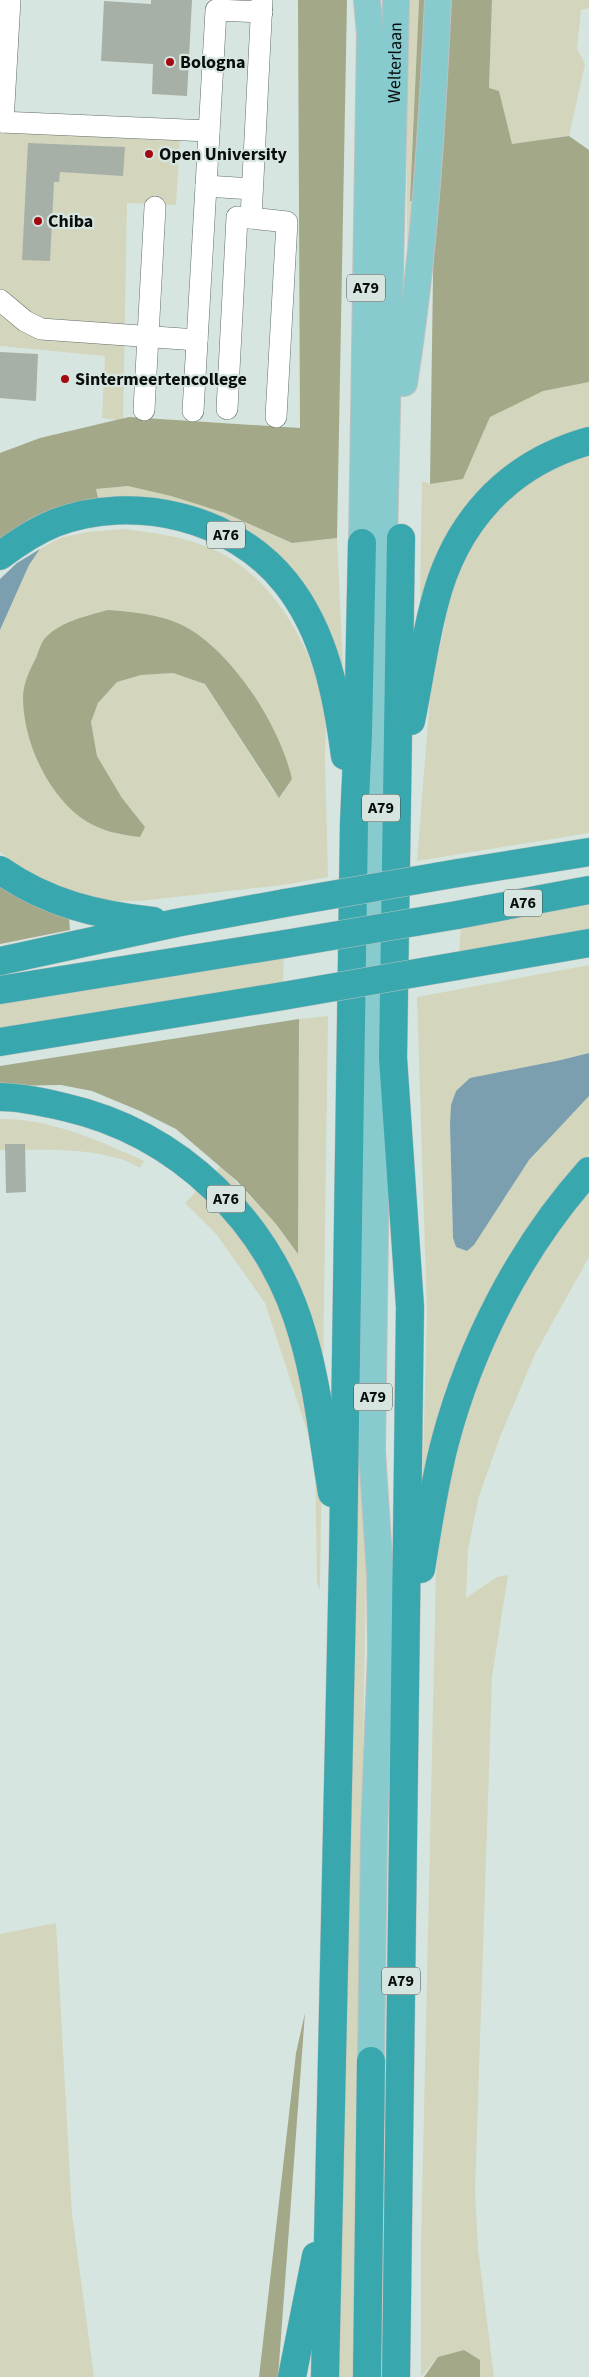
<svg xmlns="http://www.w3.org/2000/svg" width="589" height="2377" font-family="'Source Sans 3',sans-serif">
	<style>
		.green { fill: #d3d6bc; fill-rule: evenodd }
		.forest { fill: #a3a888 }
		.water { fill: #7c9faf }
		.building { fill: #a7b0a6 }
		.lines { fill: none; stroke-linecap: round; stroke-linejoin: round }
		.minor-casing { stroke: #626e6a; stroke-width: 22 }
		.major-casing { stroke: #bfc0c0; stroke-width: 28 }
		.highway-casing { stroke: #bfc0c0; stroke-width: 29 }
		.minor { stroke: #fff; stroke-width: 21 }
		.major { stroke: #88cbce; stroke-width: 26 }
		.highway { stroke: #39a8ae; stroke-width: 28 }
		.highway-bridge-casing { stroke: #bfc0c0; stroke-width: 29; stroke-linecap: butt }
		.highway-bridge { stroke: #39a8ae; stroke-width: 28 }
		.poi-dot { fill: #a30a10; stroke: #d7e5e0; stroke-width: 2 }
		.labels { text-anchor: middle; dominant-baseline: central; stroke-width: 4.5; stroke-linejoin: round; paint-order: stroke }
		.shield { fill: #d7e5e0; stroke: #474e4c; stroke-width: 1 }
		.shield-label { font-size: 16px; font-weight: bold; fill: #090d0c }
		.poi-label { font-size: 18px; font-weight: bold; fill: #090d0c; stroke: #d7e5e0; text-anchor: start }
		.street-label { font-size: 18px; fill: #090d0c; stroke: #d7e5e0 }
	</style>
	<rect width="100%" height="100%" fill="#d7e5e0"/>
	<!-- green -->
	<g class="green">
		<polygon points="406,0 419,0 410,200 417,202 413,246 407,245"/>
		<polygon points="492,0 589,0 589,8 581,10 577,49 585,64 569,136 512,145 499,92 489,89"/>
		<polygon points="0,127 180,135 176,205 127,203 123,421 102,418 105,356 0,346"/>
		<polygon points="589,381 589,833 417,861 431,685 445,624 420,599 422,481 430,484 463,479 490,417 546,389"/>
		<polygon points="128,486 171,496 225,513 292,543 337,538 344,690 302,594 147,499 119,496 98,498 96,489"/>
		<path d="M124,529C154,533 182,536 210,548C271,573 311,644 324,706C327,723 325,742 325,759C326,799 327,838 328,877L283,885L140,901H110L67,892L19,867L0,852V630L29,565L40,549L60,538L87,532ZM72,620L210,644L237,672L263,711L284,792L279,797L272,789L205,684L173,673L141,675L117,682L98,703L91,722L97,756L122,798L145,827L119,835L81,818Z"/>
		<polygon points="589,905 589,930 459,953 461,926"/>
		<polygon points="284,956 283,984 0,1033 0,1001"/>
		<polygon points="589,965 589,1053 561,1060 450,1125 453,1238 456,1247 467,1251 474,1245 529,1160 589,1096 589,1154 553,1193 422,1494 427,1313 417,997"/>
		<polygon points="375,1005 353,2377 336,2377 361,1007"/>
		<polygon points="328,1016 320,1590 317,1583 315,1455 265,1303 217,1235 185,1203 221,1166 276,1224 298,1253 299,1019"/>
		<path d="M0,1119C49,1118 101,1141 144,1161L140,1168C105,1146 40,1150 0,1150Z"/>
		<polygon points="589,1188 589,1257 535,1354 500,1437 479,1496 468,1550 466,1598 497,1577 508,1575 492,1677 475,2192 478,2248 494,2377 480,2377 480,2360 438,2357 421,2377 421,2248 436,1571 443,1506 469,1405 498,1332 533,1266"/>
		<polygon points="56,1923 72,2214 94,2377 0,2377 0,1934"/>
	</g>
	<!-- forest -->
	<g class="forest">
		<path d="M298,0H347L337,538L292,543L225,513L171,496L128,486L96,489L98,498C63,503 28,517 0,540V453L40,438L129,417L300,428Z"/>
		<polygon points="419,0 428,0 417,202 410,201"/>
		<polygon points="445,0 492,0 489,88 499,91 512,144 569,136 589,150 589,382 543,391 490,417 463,479 430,484 434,208"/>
		<path d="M108,610C134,612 158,614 182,625C232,650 280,726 292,779L279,798L205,684L173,673L141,675L117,682L98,703L91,722L97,756L122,798L145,827L140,837C119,835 97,830 80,817C46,791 23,740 23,697C23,684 30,669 36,658C39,651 41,642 46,637C62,621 87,616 108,610Z"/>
		<polygon points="0,883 69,918 70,930 0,944"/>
		<polygon points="299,1019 298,1254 276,1224 237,1181 176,1129 140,1111 92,1091 61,1085 0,1086 0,1066"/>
		<polygon points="305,2013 278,2377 259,2377 296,2053"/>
		<polygon points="464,2350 480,2360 480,2377 424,2377 438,2357"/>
	</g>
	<!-- water -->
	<g class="water">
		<polygon points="40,549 29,565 0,630 0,579 17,563"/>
		<polygon points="589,1053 589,1096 529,1160 474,1245 467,1251 456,1247 453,1238 450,1125 451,1105 456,1091 470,1078 561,1060"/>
	</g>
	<!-- building -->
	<g class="building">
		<polygon points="151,0 192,0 187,96 152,94 153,64 101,61 104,1 151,4"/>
		<polygon points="28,143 125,147 123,176 60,172 59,182 54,182 50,261 22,260"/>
		<polygon points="0,352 38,354 36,401 0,398"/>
		<polygon points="5,1144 25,1144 26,1192 6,1193"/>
	</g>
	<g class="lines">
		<defs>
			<g id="minor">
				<polyline points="0,122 209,131"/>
				<polyline points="3,122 10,0"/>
				<polyline points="206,186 216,10 262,12"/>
				<polyline points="251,218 287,222 276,417"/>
				<polyline points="0,300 25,321 41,329 197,340"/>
				<polyline points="227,409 237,217 251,218 262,0"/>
				<polyline points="144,410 155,207"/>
				<polyline points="193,411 206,186 252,189"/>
			</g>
			<g id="major">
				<path d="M404,383C424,257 432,128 438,0"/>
				<polyline points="362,543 370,34 367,0"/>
				<path id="s1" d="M371,2061L374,1833L381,1652L380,1574L372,1451L375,1230L384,543L396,0"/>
			</g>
			<g id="highway">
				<path d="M0,556C17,543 35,531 55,523C133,493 234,517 286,583C325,632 337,695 345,756"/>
				<path d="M411,721C419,682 424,643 434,605C454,523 507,464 589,441"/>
				<path d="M0,870C47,903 97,915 153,921"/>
				<polyline points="458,873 589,852"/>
				<polyline points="457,915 589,890"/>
				<polyline points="0,961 176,923 285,903"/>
				<polyline points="457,966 589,943"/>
				<polyline points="0,990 285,944"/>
				<polyline points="0,1042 283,996"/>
				<path d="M0,1097C21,1097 43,1102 64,1107C179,1133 271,1222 303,1336C318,1387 323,1440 332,1493"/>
				<path d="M421,1569C428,1526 434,1484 445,1442C471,1344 521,1247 589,1171"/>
				<polyline points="292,2377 316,2256"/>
				<polyline points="325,2377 343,1558 354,823 358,734 362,543"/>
				<polyline points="367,2377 371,2061"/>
				<polyline points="396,2377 410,1307 393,1058 401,538"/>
			</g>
		</defs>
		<!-- minor casing -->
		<use href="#minor" class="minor-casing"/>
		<!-- major casing -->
		<use href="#major" class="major-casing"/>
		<!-- highway casing -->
		<use href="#highway" class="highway-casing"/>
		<!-- minor -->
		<use href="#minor" class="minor"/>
		<!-- major -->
		<use href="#major" class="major"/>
		<!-- highway -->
		<use href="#highway" class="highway"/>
		<defs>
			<g id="highway-bridge">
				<polyline points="285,903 458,873"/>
				<polyline points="285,944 457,915"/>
				<polyline points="283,996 457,966"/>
			</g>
		</defs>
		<!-- highway-bridge casing -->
		<use href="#highway-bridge" class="highway-bridge-casing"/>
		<!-- highway-bridge -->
		<use href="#highway-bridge" class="highway-bridge"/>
	</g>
	<!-- markers -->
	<g class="poi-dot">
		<circle cx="170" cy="62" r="5"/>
		<circle cx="149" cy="154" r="5"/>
		<circle cx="38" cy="221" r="5"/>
		<circle cx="65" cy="379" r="5"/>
	</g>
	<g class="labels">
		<!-- shield labels -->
		<g class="shield">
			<rect x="347" y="274.5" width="38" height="27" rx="4"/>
			<rect x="207" y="521.5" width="38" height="27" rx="4"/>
			<rect x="362" y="794.5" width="38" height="27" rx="4"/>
			<rect x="504" y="889.5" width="38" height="27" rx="4"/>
			<rect x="207" y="1185.5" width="38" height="27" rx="4"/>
			<rect x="354" y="1383.5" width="38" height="27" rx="4"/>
			<rect x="382" y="1967.5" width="38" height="27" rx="4"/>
		</g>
		<g class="shield-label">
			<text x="366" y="288">A79</text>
			<text x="226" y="535">A76</text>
			<text x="381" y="808">A79</text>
			<text x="523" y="903">A76</text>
			<text x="226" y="1199">A76</text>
			<text x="373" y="1397">A79</text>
			<text x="401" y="1981">A79</text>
		</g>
		<!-- poi labels -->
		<g class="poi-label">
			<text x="180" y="62">Bologna</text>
			<text x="159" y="154">Open University</text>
			<text x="48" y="221">Chiba</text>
			<text x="75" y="379">Sintermeertencollege</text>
		</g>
		<!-- street labels -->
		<g class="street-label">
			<text stroke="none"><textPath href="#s1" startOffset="1999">Welterlaan</textPath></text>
		</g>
	</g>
</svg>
